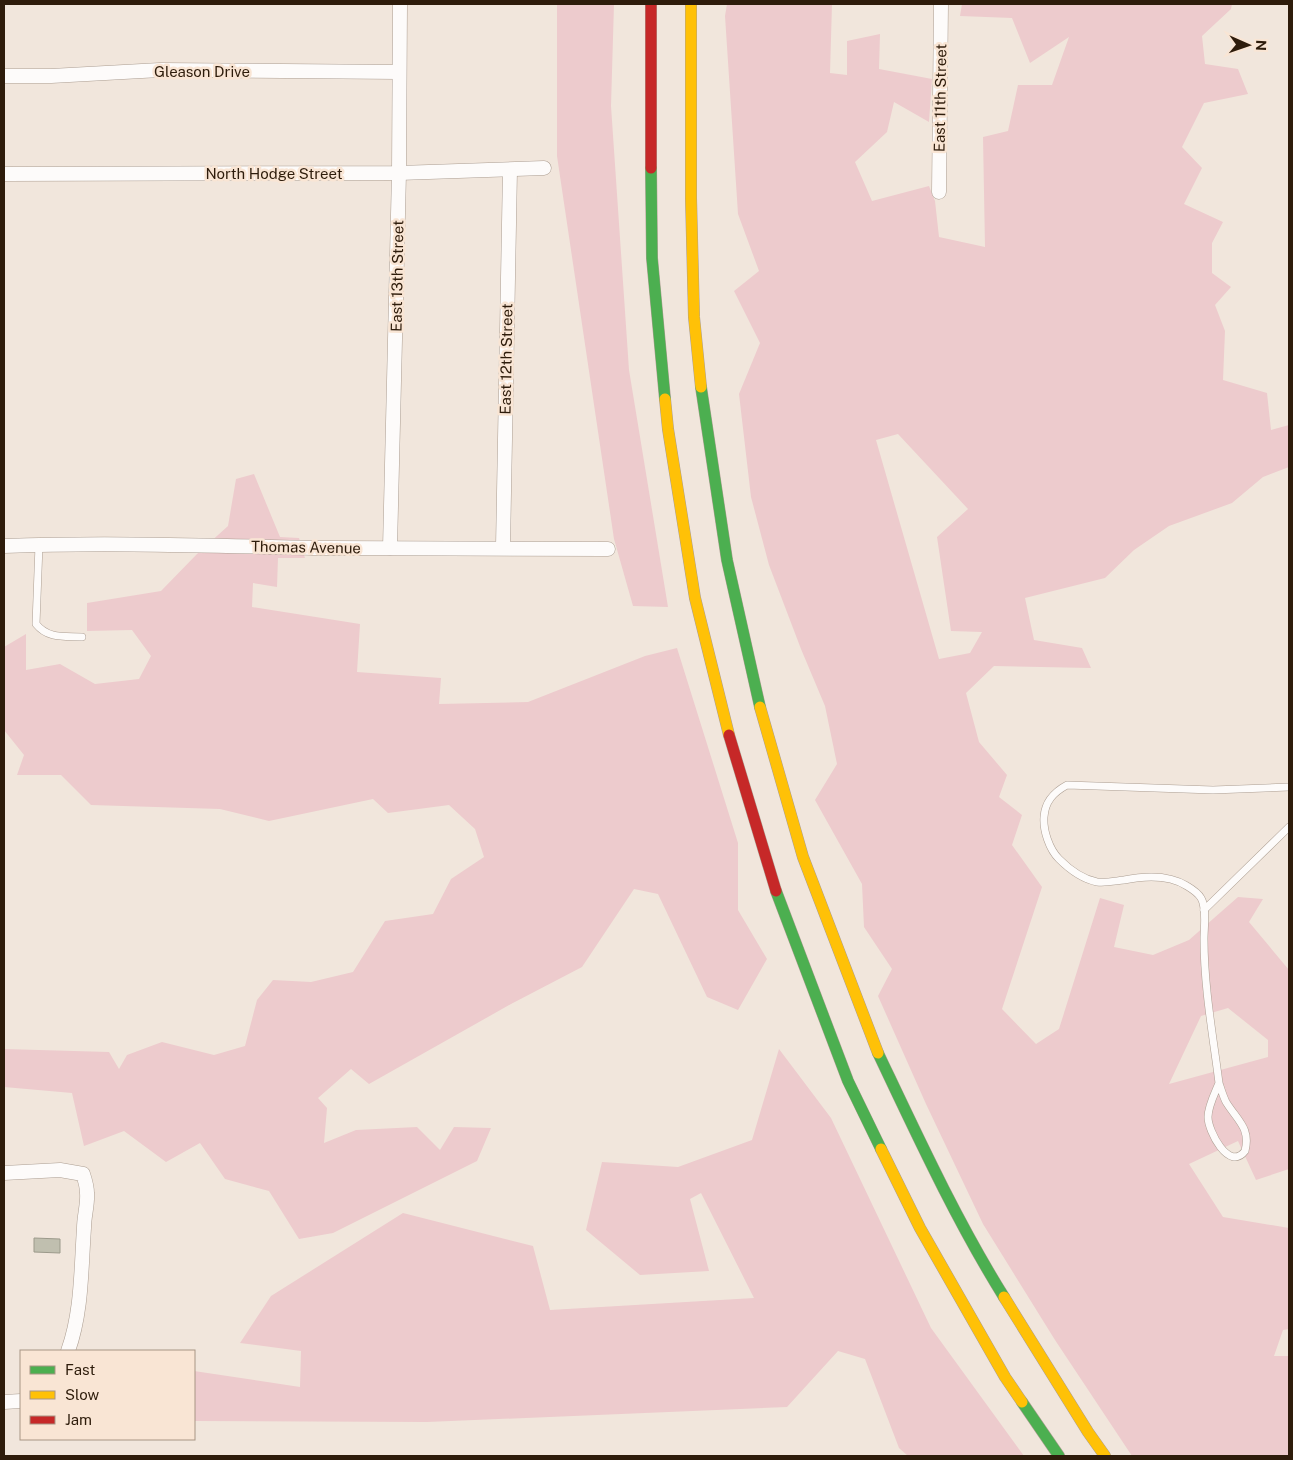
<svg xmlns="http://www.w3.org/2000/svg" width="1293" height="1460" font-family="'Public Sans',sans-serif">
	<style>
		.green { fill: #edcbcd; fill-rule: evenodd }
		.building { fill: #c0bfaf; stroke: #9c9a8b }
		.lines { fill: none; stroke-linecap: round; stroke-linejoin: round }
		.lane-casing { stroke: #ac9e92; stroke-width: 8 }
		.street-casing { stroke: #ac9e92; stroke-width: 15 }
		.fast-casing { stroke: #ac9e92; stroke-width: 12 }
		.slow-casing { stroke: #ac9e92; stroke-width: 12 }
		.jam-casing { stroke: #ac9e92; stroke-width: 12 }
		.lane { stroke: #fdfbfa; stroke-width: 7 }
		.street { stroke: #fdfbfa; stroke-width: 14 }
		.fast { stroke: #4caf50; stroke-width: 11 }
		.slow { stroke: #ffc107; stroke-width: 11 }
		.jam { stroke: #c62828; stroke-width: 11 }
		.labels { text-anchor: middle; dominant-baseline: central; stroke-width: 5; stroke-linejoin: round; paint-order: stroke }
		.street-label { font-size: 15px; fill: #2e1c0b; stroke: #f9e5d4 }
	</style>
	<rect width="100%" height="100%" fill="#f1e6dc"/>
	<!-- green -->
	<g class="green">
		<polygon points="557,4 614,4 611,106 629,370 668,607 633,606 614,539 557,156"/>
		<path d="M727,4H832L830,73L847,75V41L880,34L879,69L932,79L929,122L894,102L887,132L855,162L872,201L929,186L935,201L939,237L985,247L983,137L1008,131L1018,85H1052L1069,37L1030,63L1012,18L960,16L962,4H1232L1231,9L1202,36L1205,64L1238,69L1248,94L1204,103L1182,147L1202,168L1184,204L1223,222L1212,243V273L1231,287L1215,305L1225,331L1223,380L1267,393L1271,430L1289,425V467L1263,477L1232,503L1169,526L1134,550L1105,578L1025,598L1034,640L1082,648L1091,668L994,666L966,693L979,742L1007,775L999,797L1022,815L1012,845L1042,887L1002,1009L1036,1044L1059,1029L1100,898L1124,905L1114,947L1153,955L1189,940L1238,897L1263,899L1249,922L1289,970V1169L1256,1180L1238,1141L1189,1164L1223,1217L1289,1228V1329L1283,1330L1274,1356H1289V1456H1132L1055,1340L983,1224L926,1104L878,996L892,969L864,927L862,884L815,800L837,764L825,706L801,649L769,565L751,497L739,394L760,343L734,291L759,271L738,214L725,16ZM898,434L968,509L937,537L951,631L982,632L970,653L939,659L876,440ZM1228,1008L1268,1040V1057L1169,1084L1201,1016Z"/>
		<polygon points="254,474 280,537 299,538 305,558 278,558 277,587 253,583 252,607 360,624 357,672 441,678 439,704 528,702 645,656 677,648 738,843 738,910 767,959 738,1010 707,997 658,894 634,889 582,967 511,1004 369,1084 351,1069 318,1098 327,1108 324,1143 356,1130 417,1127 440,1150 454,1127 491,1128 477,1161 333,1233 299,1239 269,1191 225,1179 200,1143 166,1162 124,1131 84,1146 72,1093 4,1087 4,1049 109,1052 119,1069 127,1055 162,1042 214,1055 245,1046 257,1000 273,980 311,982 353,972 385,921 433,914 451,879 484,857 475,829 449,805 388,813 373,799 269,821 220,809 91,805 61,775 17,775 24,755 4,730 4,647 26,634 26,670 60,664 95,684 139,679 151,656 132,630 87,631 87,603 161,591 197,554 228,526 236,479"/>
		<polygon points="779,1049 831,1118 931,1328 1024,1456 908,1456 899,1448 865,1359 838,1351 787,1407 427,1422 194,1421 194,1371 300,1387 301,1351 240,1343 271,1296 403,1213 533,1246 550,1310 754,1298 701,1193 690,1199 709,1271 640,1275 586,1230 602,1162 678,1167 752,1140"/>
	</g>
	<!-- building -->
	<polygon class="building" points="34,1238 60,1239 60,1253 34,1252"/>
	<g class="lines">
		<defs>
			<g id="lane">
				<path d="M39,545L36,624C48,639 64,636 82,637"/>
				<polyline points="1204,910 1289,827"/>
				<path d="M1219,1083C1215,1093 1208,1106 1208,1117C1208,1131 1229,1172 1245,1151C1251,1128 1237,1120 1226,1102C1223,1096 1221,1089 1219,1083C1213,1036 1204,987 1204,939C1204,927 1207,908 1201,898C1198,893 1192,889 1187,886C1168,874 1144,876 1124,880C1115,881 1106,883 1097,882C1082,879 1070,870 1059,859C1049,849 1043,830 1044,817C1045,801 1054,792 1067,785L1213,790L1289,787"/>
			</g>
			<g id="street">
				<polyline points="4,76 51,76 160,70 399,72"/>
				<polyline points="4,174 399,173 544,168"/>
				<polyline points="939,192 941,4"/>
				<path d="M4,546C111,542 218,546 325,548C419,549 513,548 608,549"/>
				<polyline points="503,547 510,170"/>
				<polyline points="390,548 399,173 400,4"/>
				<path d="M4,1173L60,1170L83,1174C85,1180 87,1187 87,1193C88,1204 84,1216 84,1228C81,1270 82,1312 68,1351"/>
				<polyline points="4,1402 21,1401"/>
			</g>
			<g id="fast">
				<polyline points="651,168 652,258 665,399"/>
				<polyline points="701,387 727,560 760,707"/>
				<polyline points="776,891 848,1081 881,1149"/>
				<path d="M878,1053C917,1135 956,1220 1004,1297"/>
				<polyline points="1022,1402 1059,1456"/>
			</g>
			<g id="slow">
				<polyline points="691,4 691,198 694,317 701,387"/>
				<polyline points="665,399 668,429 695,598 729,735"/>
				<polyline points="760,707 803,857 878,1053"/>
				<polyline points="881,1149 920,1228 1005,1377 1022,1402"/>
				<polyline points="1004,1297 1088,1432 1105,1456"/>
			</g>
			<g id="jam">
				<polyline points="651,168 651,4"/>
				<polyline points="729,735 776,891"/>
			</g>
		</defs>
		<!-- lane casing -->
		<use href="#lane" class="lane-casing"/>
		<!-- street casing -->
		<use href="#street" class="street-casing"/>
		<!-- fast casing -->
		<use href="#fast" class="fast-casing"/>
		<!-- slow casing -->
		<use href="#slow" class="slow-casing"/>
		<!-- jam casing -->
		<use href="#jam" class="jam-casing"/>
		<!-- lane -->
		<use href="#lane" class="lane"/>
		<!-- street -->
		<use href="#street" class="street"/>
		<!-- fast -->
		<use href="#fast" class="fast"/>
		<!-- slow -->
		<use href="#slow" class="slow"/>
		<!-- jam -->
		<use href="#jam" class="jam"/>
	</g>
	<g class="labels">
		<!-- street labels -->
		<g class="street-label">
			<text x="202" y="71">Gleason Drive</text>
			<text transform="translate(940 98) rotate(-89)">East 11th Street</text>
			<text x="274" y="173">North Hodge Street</text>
			<text transform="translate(397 276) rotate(-89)">East 13th Street</text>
			<text transform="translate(506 359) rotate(-89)">East 12th Street</text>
			<text transform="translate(306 547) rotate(1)">Thomas Avenue</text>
		</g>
	</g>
	<!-- border -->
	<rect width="1293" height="1460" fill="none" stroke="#2e1c0b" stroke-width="10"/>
	<!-- legend -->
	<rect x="20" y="1350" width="175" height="90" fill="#f9e5d4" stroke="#a89584"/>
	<rect x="30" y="1366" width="25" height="8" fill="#4caf50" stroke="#a89584"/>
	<text x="65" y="1375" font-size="15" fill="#2e1c0b">Fast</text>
	<rect x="30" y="1391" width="25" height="8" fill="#ffc107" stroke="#a89584"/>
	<text x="65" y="1400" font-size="15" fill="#2e1c0b">Slow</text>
	<rect x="30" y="1416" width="25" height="8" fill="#c62828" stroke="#a89584"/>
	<text x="65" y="1425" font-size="15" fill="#2e1c0b">Jam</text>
	<!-- north arrow -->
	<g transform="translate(1248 45) rotate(92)" stroke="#f9e5d4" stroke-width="4" paint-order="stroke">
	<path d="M0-4L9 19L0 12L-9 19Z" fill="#2e1c0b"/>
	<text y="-8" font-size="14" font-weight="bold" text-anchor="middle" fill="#2e1c0b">N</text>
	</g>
</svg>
